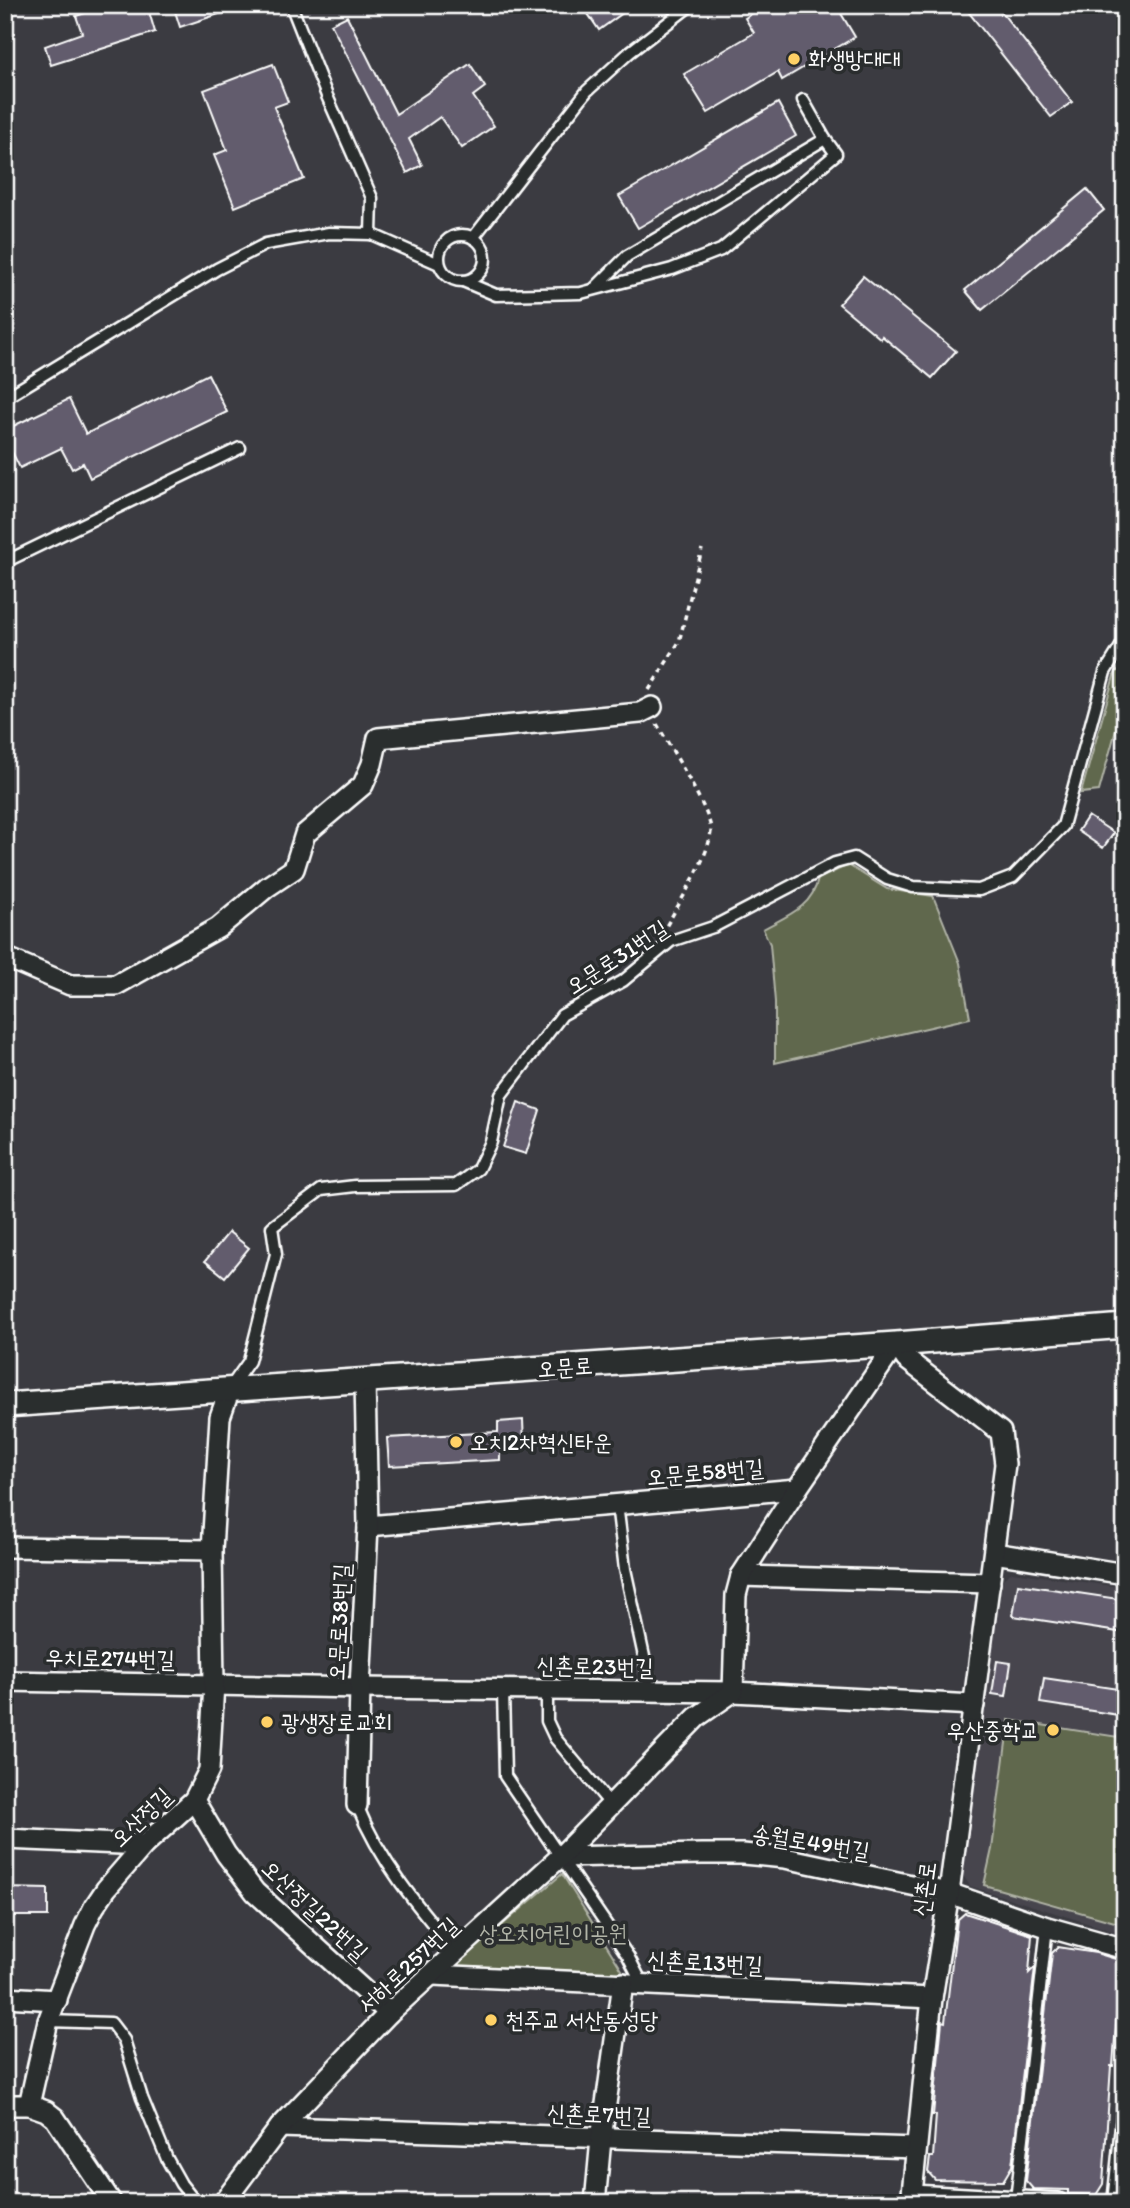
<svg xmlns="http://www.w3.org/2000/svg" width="1130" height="2208" font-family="Itim,'Poor Story',sans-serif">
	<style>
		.built { fill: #47454e }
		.green { fill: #60674d; stroke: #b0b3a6; stroke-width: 2 }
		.building { fill: #625c6d; stroke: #fff; stroke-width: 2 }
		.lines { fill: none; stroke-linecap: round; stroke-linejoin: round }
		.service-casing { stroke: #fff; stroke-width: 15 }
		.minor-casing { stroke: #fff; stroke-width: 24 }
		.tertiary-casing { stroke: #fff; stroke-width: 28 }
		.path { stroke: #fff; stroke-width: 3.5; stroke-dasharray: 5 5; stroke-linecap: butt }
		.service { stroke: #2a2d2e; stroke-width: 10 }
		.minor { stroke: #2a2d2e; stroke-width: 19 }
		.tertiary { stroke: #2a2d2e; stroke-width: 23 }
		.poi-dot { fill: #ffd166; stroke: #2a2d2e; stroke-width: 2.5 }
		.labels { text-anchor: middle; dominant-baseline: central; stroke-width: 7; stroke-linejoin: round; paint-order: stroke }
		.poi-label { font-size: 23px; fill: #fff; stroke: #2a2d2e; text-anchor: start }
		.street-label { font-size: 23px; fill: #fff; stroke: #2a2d2e }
		.park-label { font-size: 23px; fill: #b0b3a6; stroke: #2a2d2e }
	</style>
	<rect width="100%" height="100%" fill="#3b3b41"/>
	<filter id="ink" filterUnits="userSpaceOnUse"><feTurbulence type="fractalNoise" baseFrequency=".0143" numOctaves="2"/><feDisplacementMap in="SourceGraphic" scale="14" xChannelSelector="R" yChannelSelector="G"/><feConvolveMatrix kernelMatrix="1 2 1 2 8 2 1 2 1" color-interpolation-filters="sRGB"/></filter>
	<g filter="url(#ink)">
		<!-- built -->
		<polygon class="built" points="1012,1572 1125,1588 1125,1935 970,1886 961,1872 1003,1579"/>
		<!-- green -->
		<g class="green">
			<polygon points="1125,659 1125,722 1116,730 1099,791 1081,793 1114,676"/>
			<path d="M848,865L887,889L933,896L960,963L970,1018L775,1063V1002L770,944L763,929C786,916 812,908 818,879Z"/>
			<polygon points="1009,1720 1125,1738 1125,1925 984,1885 992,1849"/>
			<polygon points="562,1874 625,1975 452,1968"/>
		</g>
		<!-- building -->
		<g class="building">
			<polygon points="110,5 147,5 155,32 51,65 45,46 82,33 76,16"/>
			<polygon points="173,5 237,5 237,8 180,27"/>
			<polygon points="582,5 634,5 599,30"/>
			<polygon points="765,5 836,5 855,37 782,80 778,72 708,113 684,74 754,33 745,18"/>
			<polygon points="963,5 996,5 1072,102 1051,117"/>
			<polygon points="347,16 396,114 470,64 485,87 473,96 494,126 462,148 440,117 409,139 422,165 407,173 331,24"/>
			<polygon points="273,64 288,102 274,107 304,179 235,207 214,155 227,150 204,90"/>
			<polygon points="778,103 796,136 638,228 619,196"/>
			<polygon points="1087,189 1104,210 982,310 965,290"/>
			<polygon points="863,276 956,351 932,378 882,336 881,339 839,304"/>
			<polygon points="208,374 227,412 90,478 83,463 72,469 61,448 20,468 5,438 5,430 69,399 86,434"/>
			<polygon points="1088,816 1114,833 1103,848 1078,831"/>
			<polygon points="518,1102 540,1110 526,1154 503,1147"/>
			<polygon points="229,1232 249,1248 225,1277 205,1261"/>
			<polygon points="523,1420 524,1445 500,1447 500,1460 389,1466 387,1438 498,1432 498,1422"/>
			<polygon points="1018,1584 1125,1600 1125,1633 1013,1616"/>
			<polygon points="997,1661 1011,1663 1006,1696 992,1694"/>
			<polygon points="1044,1678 1125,1690 1125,1716 1040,1703"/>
			<polygon points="5,1888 48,1889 48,1916 5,1916"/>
			<polygon points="965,1913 1032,1935 1029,1973 1035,1967 1012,2166 1003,2181 935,2180 928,2172 930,2157 933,2157 936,2115 933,2115 942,2021 945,2022 957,1920"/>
			<polygon points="1058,1947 1096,1953 1119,1960 1123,1964 1119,2010 1117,2010 1113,2066 1111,2066 1103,2184 1096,2195 1068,2194 1068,2190 1033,2189 1026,2181 1052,1953"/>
		</g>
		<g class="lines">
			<defs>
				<g id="service">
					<polyline points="291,5 327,96 372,198 371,234"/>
					<circle cx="462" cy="258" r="23"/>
					<polyline points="473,238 587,91 630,52 691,5"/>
					<polyline points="463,281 496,295 581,293 672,269 721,250 836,154 825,139"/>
					<polyline points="594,289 627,256 825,139 803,100"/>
					<polyline points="5,398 217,269 266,244 329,233 371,234 439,264"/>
					<polyline points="5,562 240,448"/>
					<polyline points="230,1388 249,1361 276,1254 272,1227 321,1190 355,1186 456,1185 478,1169 491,1142 501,1095 562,1015 623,981 671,941 713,927 835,863 854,858 887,879 913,887 979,890 1013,877 1063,826 1105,672 1125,640"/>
					<polyline points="617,1504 625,1569 648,1675 649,1691"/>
					<polyline points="503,1690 505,1776 628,1956 642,1983"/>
					<polyline points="547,1690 547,1721 555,1738 611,1805"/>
					<path d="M357,1805C380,1862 418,1907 457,1953"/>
					<polyline points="48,2021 111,2023 124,2040 142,2098 167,2159 181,2184 196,2203"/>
					<polyline points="1016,2200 1047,1927"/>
					<polyline points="1113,2203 1125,2087"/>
				</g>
				<g id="minor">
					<polyline points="5,957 70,985 116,985 218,928 267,887 294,869 305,834 363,785 372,764 378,738 640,713 652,707"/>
					<polyline points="368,1526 797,1489"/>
					<polyline points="5,1547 212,1550"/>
					<polyline points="994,1553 1125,1574"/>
					<polyline points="741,1576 990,1583"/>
					<polyline points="5,1681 360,1688 733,1692 974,1705"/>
					<polyline points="194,1800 226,1854 255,1892 389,2013"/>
					<polyline points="357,1805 360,1688 368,1526 365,1380"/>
					<polyline points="5,1839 144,1845"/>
					<polyline points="560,1857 702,1854 743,1854 785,1858 949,1893 1047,1927 1125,1949"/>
					<polyline points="433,1975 932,1998"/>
					<polyline points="5,1997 57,2000"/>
					<polyline points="5,2105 29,2105"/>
					<polyline points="280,2127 916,2148"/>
					<polyline points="913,2195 1058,2203"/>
					<polyline points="112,2203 55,2118 46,2111 29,2105 48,2021 85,1925 94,1907 106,1889 144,1845 194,1800 209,1770 214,1684 212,1550 220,1417 230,1389"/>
					<polyline points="223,2203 280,2127 389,2013 560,1857 697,1717 733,1692 736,1595 741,1576 797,1489 896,1344 906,1359 1001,1432 1005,1464 949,1893 932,1998 911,2203"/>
					<polyline points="595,2203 601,2139 623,1983"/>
				</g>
				<polyline id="tertiary" points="5,1405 896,1344 1125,1326"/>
			</defs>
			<!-- service casing -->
			<use href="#service" class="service-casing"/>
			<!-- minor casing -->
			<use href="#minor" class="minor-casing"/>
			<!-- tertiary casing -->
			<use href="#tertiary" class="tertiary-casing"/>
			<!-- path -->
			<g class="path">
				<polyline points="649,690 679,642 702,549"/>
				<path d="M657,724C668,744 712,813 711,831C709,858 677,906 664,930"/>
			</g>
			<!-- service -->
			<use href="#service" class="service"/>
			<!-- minor -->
			<use href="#minor" class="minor"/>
			<!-- tertiary -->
			<use href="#tertiary" class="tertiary"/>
		</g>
	</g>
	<!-- markers -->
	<g class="poi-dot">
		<circle cx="794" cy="59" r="7"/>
		<circle cx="456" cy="1442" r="7"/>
		<circle cx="267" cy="1722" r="7"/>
		<circle cx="1053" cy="1730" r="7"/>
		<circle cx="491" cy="2020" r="7"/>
	</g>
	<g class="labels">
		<!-- poi labels -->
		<g class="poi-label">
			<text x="808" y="59">화생방대대</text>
			<text x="470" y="1442">오치2차혁신타운</text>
			<text x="281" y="1722">광생장로교회</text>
			<text x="1039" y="1730" text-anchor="end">우산중학교</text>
			<text x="505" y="2020">천주교 서산동성당</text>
		</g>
		<!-- street labels -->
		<g class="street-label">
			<text transform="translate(617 957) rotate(-33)">오문로31번길</text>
			<text transform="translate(565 1367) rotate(-4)">오문로</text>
			<text transform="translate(705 1472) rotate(-5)">오문로58번길</text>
			<text transform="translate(339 1622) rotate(-87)">오문로38번길</text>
			<text transform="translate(110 1658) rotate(1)">우치로274번길</text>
			<text transform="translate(595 1666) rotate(1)">신촌로23번길</text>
			<text transform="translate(141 1817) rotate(-44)">오산정길</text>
			<text transform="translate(811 1842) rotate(9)">송월로49번길</text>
			<text transform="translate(924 1889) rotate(-82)">신촌로</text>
			<text transform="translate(315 1910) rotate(43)">오산정길22번길</text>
			<text transform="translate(705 1962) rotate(3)">신촌로13번길</text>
			<text transform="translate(408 1965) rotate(-43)">서하로257번길</text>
			<text transform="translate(599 2114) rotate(2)">신촌로7번길</text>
		</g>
		<!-- park labels -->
		<g class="park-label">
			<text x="553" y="1933">상오치어린이공원</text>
		</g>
	</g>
	<!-- margin -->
	<rect width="1130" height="2208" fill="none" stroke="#2a2d2e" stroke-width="28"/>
	<rect x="14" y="14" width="1102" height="2180" fill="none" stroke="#fff" stroke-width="2.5" filter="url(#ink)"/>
</svg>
